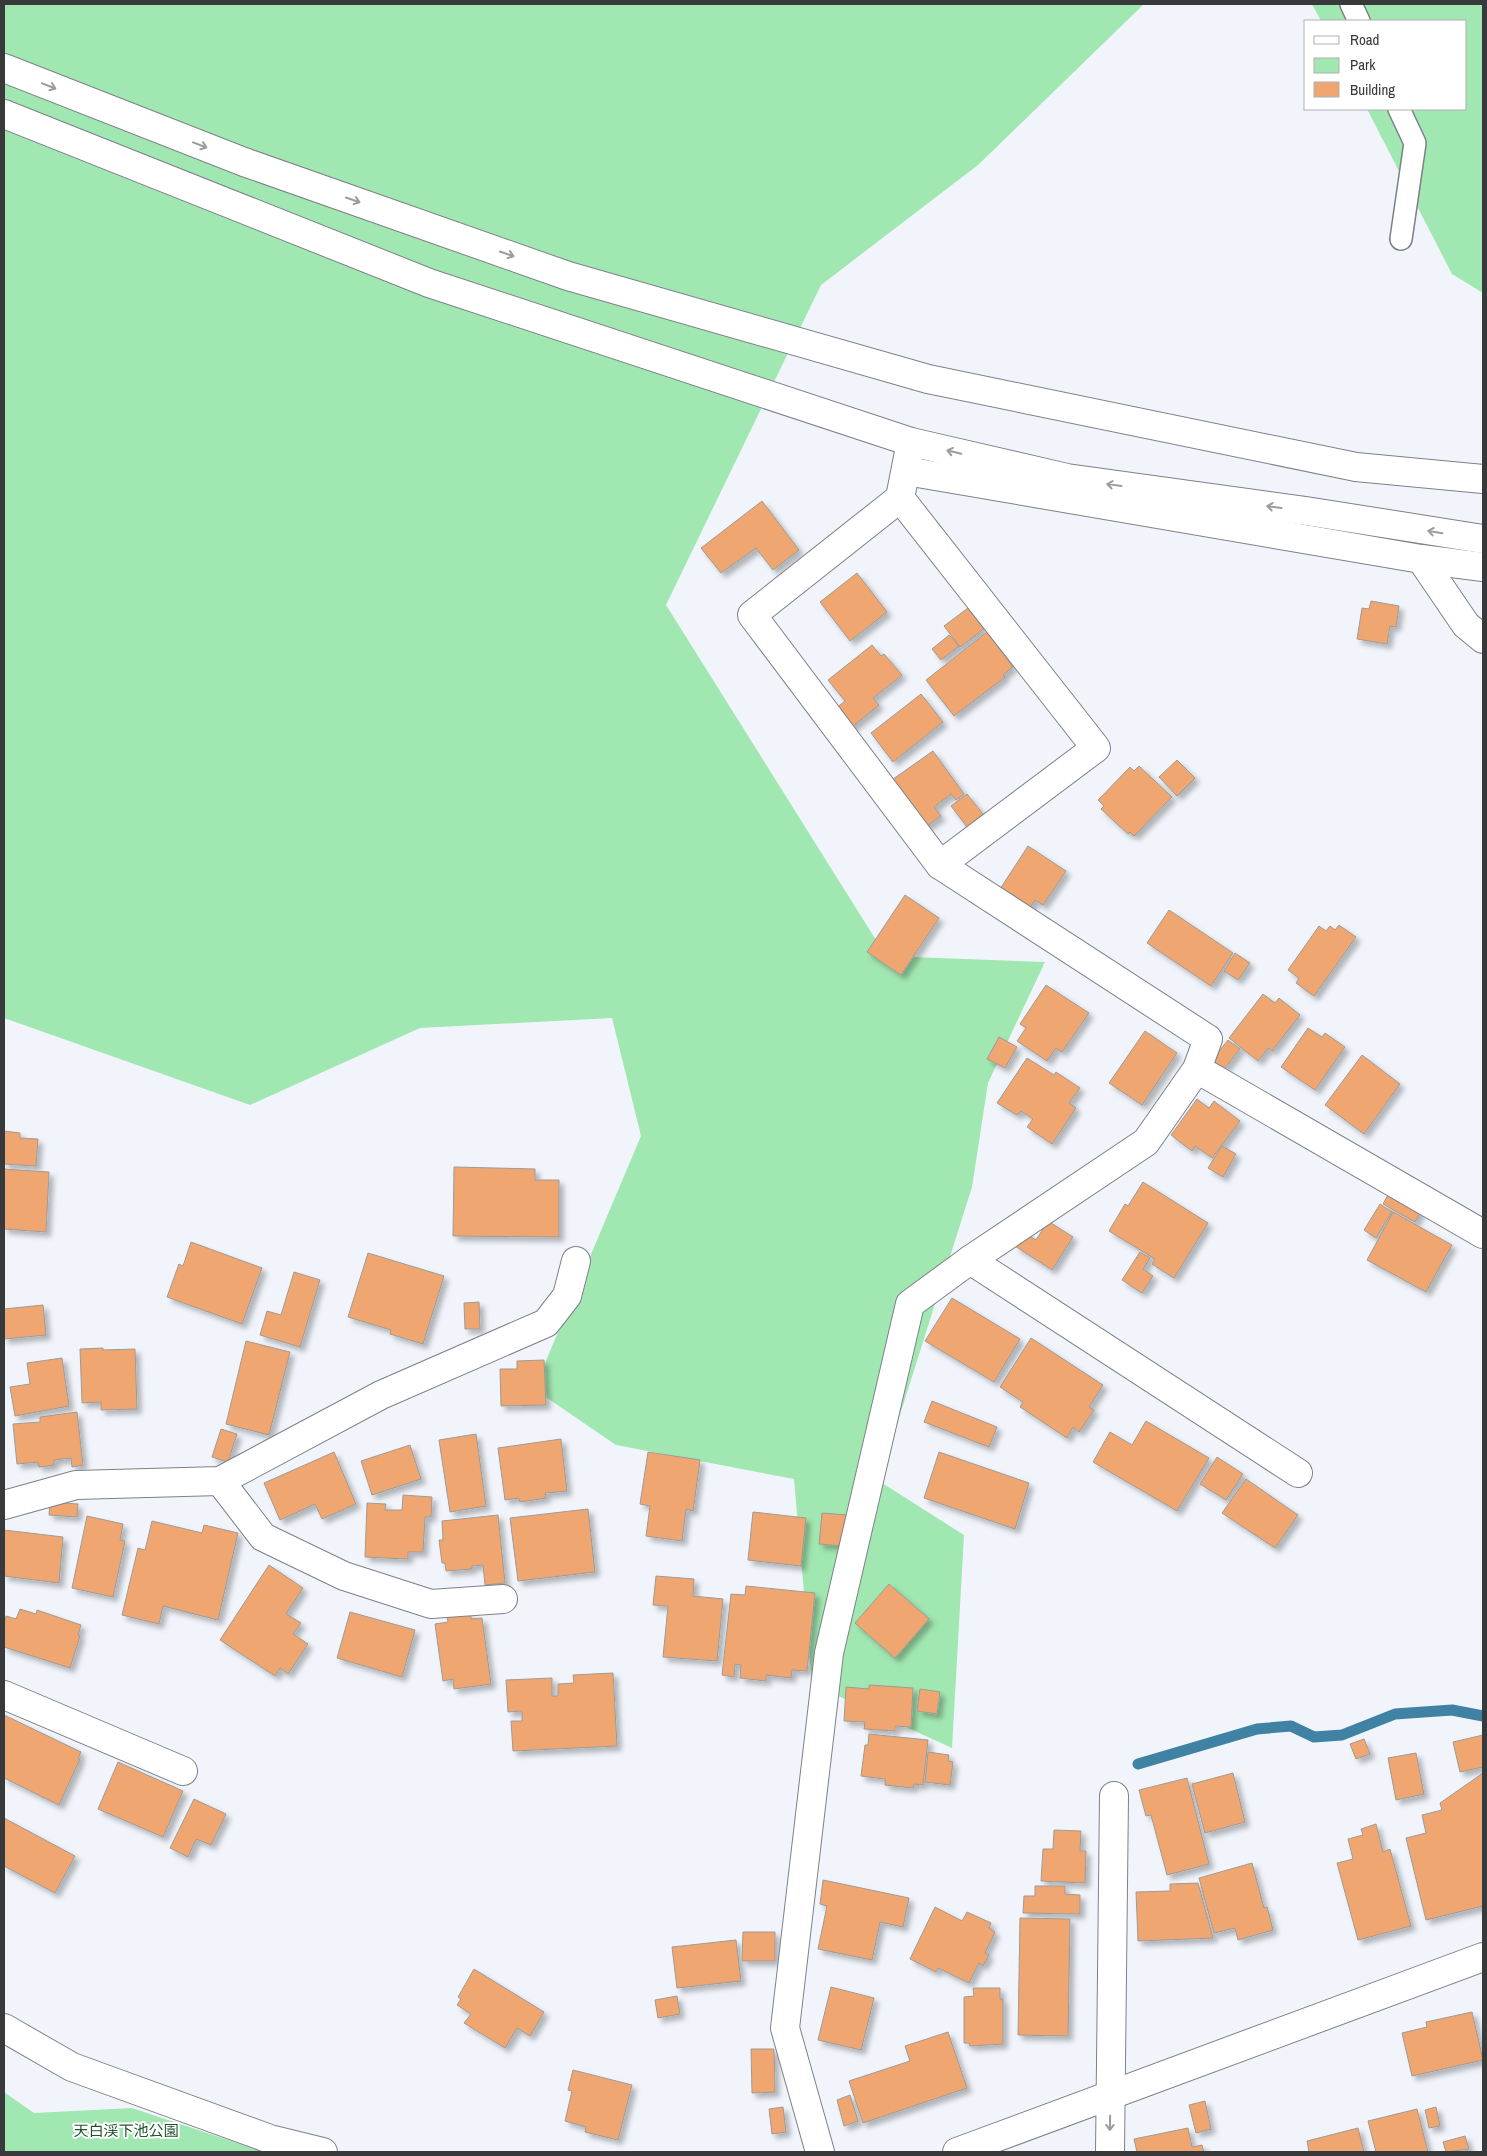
<svg xmlns="http://www.w3.org/2000/svg" width="1487" height="2156" font-family="'Archivo Narrow','Noto Sans JP',sans-serif">
	<style>
		.green { fill: #a1e7b1 }
		.lines { fill: none; stroke-linecap: round; stroke-linejoin: round }
		.stream { stroke: #4082a3; stroke-width: 11 }
		.building { fill: #efa671; stroke: #a09a95; filter: url(#shadow) }
		.service-casing { stroke: #7d8186; stroke-width: 24 }
		.minor-casing { stroke: #7d8186; stroke-width: 30 }
		.tertiary-casing { stroke: #7d8186; stroke-width: 30 }
		.service { stroke: #fff; stroke-width: 21 }
		.minor { stroke: #fff; stroke-width: 28 }
		.tertiary { stroke: #fff; stroke-width: 28 }
		.oneway { stroke: #9b9c9d }
		.labels { text-anchor: middle; dominant-baseline: central; stroke-width: 4; stroke-linejoin: round; paint-order: stroke }
		.park-label { font-size: 15px; fill: #1e542f; stroke: #fff }
	</style>
	<defs>
		<filter id="shadow"><feDropShadow dx="4.5" dy="4.5" stdDeviation="2.5" flood-color="#0004"/></filter>
	</defs>
	<rect width="100%" height="100%" fill="#f1f5fb"/>
	<!-- green -->
	<g class="green">
		<polygon points="4,4 1144,4 978,165 821,285 666,605 886,956 1045,962 988,1083 972,1187 879,1481 964,1535 952,1748 812,1684 794,1479 616,1445 534,1389 641,1136 612,1018 420,1028 250,1105 4,1018"/>
		<polygon points="1312,4 1483,4 1483,293 1452,274 1367,109 1466,109 1466,21 1321,21"/>
		<polygon points="4,2092 34,2113 132,2108 264,2152 4,2152"/>
	</g>
	<g class="lines">
		<!-- stream -->
		<polyline class="stream" points="1138,1764 1257,1729 1291,1726 1314,1737 1342,1735 1395,1714 1452,1710 1483,1716"/>
	</g>
	<!-- building -->
	<g class="building">
		<polygon points="762,501 799,550 773,570 756,548 721,573 701,548"/>
		<polygon points="857,573 887,612 850,641 820,602"/>
		<polygon points="1371,601 1399,606 1396,627 1390,626 1387,644 1357,639 1362,608 1369,609"/>
		<polygon points="968,608 984,629 960,647 944,626"/>
		<polygon points="987,632 1013,667 1003,675 1005,677 954,716 926,680"/>
		<polygon points="949,635 959,646 941,660 932,649"/>
		<polygon points="872,645 881,656 884,654 902,675 873,698 879,705 846,732 831,712 845,701 828,680"/>
		<polygon points="921,694 943,722 893,762 871,733"/>
		<polygon points="933,751 964,794 956,800 951,794 934,807 941,816 920,831 886,784"/>
		<polygon points="1177,760 1195,778 1177,796 1159,777"/>
		<polygon points="1139,766 1172,797 1134,836 1130,832 1128,834 1101,809 1104,806 1098,800 1130,767 1134,771"/>
		<polygon points="967,794 983,814 967,827 951,806"/>
		<polygon points="1028,846 1066,871 1043,905 1035,900 1030,908 1000,889"/>
		<polygon points="905,895 939,918 901,975 867,952"/>
		<polygon points="1169,910 1233,953 1211,986 1147,943"/>
		<polygon points="1339,925 1356,937 1314,996 1296,983 1299,978 1288,970 1319,926 1326,931 1330,926 1335,930"/>
		<polygon points="1235,953 1250,963 1238,980 1224,971"/>
		<polygon points="1046,985 1089,1013 1062,1052 1056,1048 1047,1061 1017,1041 1026,1028 1020,1024"/>
		<polygon points="1263,994 1275,1003 1279,998 1300,1015 1272,1051 1268,1048 1258,1061 1229,1038"/>
		<polygon points="1308,1028 1322,1037 1325,1033 1345,1047 1315,1090 1281,1067"/>
		<polygon points="1145,1031 1177,1053 1142,1105 1109,1083"/>
		<polygon points="999,1037 1017,1047 1005,1068 987,1059"/>
		<polygon points="1228,1040 1240,1049 1224,1069 1212,1060"/>
		<polygon points="1362,1055 1400,1084 1364,1134 1325,1105"/>
		<polygon points="1027,1058 1054,1075 1056,1072 1080,1088 1069,1103 1076,1108 1052,1144 1027,1127 1033,1119 1021,1111 1017,1115 997,1103"/>
		<polygon points="1197,1099 1209,1108 1214,1101 1240,1121 1212,1158 1195,1146 1192,1151 1171,1135"/>
		<polygon points="4,1131 20,1133 20,1138 38,1139 36,1166 4,1164"/>
		<polygon points="1222,1146 1236,1154 1223,1177 1208,1168"/>
		<polygon points="454,1167 535,1169 535,1180 559,1180 559,1237 453,1236"/>
		<polygon points="4,1169 49,1172 46,1232 4,1229"/>
		<polygon points="1143,1182 1208,1223 1174,1278 1152,1264 1155,1259 1109,1231 1125,1204 1128,1206"/>
		<polygon points="1389,1193 1421,1211 1415,1222 1383,1204"/>
		<polygon points="1380,1204 1392,1212 1376,1238 1364,1230"/>
		<polygon points="1393,1212 1452,1245 1426,1292 1367,1260"/>
		<polygon points="1048,1221 1073,1237 1052,1270 1015,1246 1024,1232 1036,1240"/>
		<polygon points="191,1242 262,1268 242,1324 167,1297 179,1264 183,1266"/>
		<polygon points="1140,1252 1150,1258 1143,1269 1153,1276 1142,1293 1122,1280"/>
		<polygon points="368,1253 444,1276 423,1344 390,1334 391,1330 348,1317"/>
		<polygon points="294,1272 320,1280 300,1347 260,1335 267,1311 281,1315"/>
		<polygon points="952,1298 1020,1339 994,1382 925,1341"/>
		<polygon points="479,1302 480,1329 465,1329 464,1303"/>
		<polygon points="43,1305 46,1335 4,1339 4,1309"/>
		<polygon points="1031,1338 1103,1385 1089,1407 1094,1410 1079,1432 1073,1427 1067,1438 1020,1407 1023,1402 1000,1387"/>
		<polygon points="246,1341 290,1352 269,1435 226,1424"/>
		<polygon points="103,1348 103,1350 135,1349 137,1409 101,1410 101,1402 82,1403 80,1349"/>
		<polygon points="62,1358 69,1406 15,1416 10,1387 30,1384 27,1363"/>
		<polygon points="544,1360 546,1405 501,1406 500,1369 517,1369 517,1361"/>
		<polygon points="932,1401 997,1427 989,1447 924,1422"/>
		<polygon points="77,1412 83,1465 72,1467 71,1458 54,1460 54,1465 39,1467 38,1462 17,1464 13,1424 40,1422 40,1417"/>
		<polygon points="1146,1421 1209,1458 1177,1511 1093,1462 1110,1432 1132,1445"/>
		<polygon points="221,1429 237,1434 228,1462 212,1457"/>
		<polygon points="476,1434 486,1506 450,1512 439,1440"/>
		<polygon points="561,1439 567,1491 545,1493 546,1498 520,1502 519,1498 505,1500 498,1448"/>
		<polygon points="410,1445 421,1479 372,1495 361,1461"/>
		<polygon points="334,1452 356,1504 322,1519 315,1504 280,1520 264,1483"/>
		<polygon points="648,1452 700,1460 693,1511 686,1509 682,1541 646,1536 650,1506 640,1504"/>
		<polygon points="939,1452 1029,1483 1015,1529 924,1498"/>
		<polygon points="1217,1457 1243,1474 1226,1500 1200,1484"/>
		<polygon points="1246,1479 1298,1515 1275,1548 1222,1513"/>
		<polygon points="403,1495 432,1497 431,1517 425,1517 423,1552 408,1552 408,1559 365,1557 367,1503 386,1504 385,1510 402,1510"/>
		<polygon points="50,1502 78,1504 77,1517 49,1515"/>
		<polygon points="588,1509 595,1572 518,1581 510,1518"/>
		<polygon points="753,1512 806,1518 801,1566 748,1560"/>
		<polygon points="822,1513 847,1515 844,1546 819,1544"/>
		<polygon points="498,1515 505,1583 485,1585 483,1565 472,1566 472,1569 446,1571 445,1563 442,1563 439,1540 443,1540 442,1521"/>
		<polygon points="87,1516 123,1524 120,1540 125,1541 113,1597 72,1588"/>
		<polygon points="152,1521 202,1533 204,1525 238,1533 218,1620 163,1606 159,1624 122,1615 138,1548 145,1550"/>
		<polygon points="4,1530 63,1537 59,1583 4,1576"/>
		<polygon points="269,1565 303,1588 286,1614 301,1623 293,1634 308,1644 288,1674 280,1668 275,1676 220,1640"/>
		<polygon points="656,1576 694,1579 693,1596 723,1599 717,1661 663,1657 668,1606 653,1605"/>
		<polygon points="889,1584 929,1619 895,1658 855,1623"/>
		<polygon points="746,1586 815,1593 807,1671 792,1670 791,1678 766,1675 766,1681 740,1678 741,1665 735,1664 734,1677 722,1675 731,1594 745,1595"/>
		<polygon points="20,1609 36,1614 37,1610 81,1625 78,1635 80,1636 70,1668 4,1647 4,1624 6,1616 16,1619"/>
		<polygon points="350,1612 415,1630 402,1677 337,1658"/>
		<polygon points="471,1613 471,1619 482,1618 491,1684 454,1689 453,1679 443,1681 435,1624 448,1622 447,1616"/>
		<polygon points="613,1673 617,1746 513,1751 511,1721 522,1721 522,1711 508,1712 506,1680 552,1678 552,1696 558,1696 558,1684 574,1683 573,1675"/>
		<polygon points="869,1685 913,1688 911,1727 895,1726 895,1731 864,1729 865,1722 844,1721 846,1687 869,1689"/>
		<polygon points="920,1689 940,1692 937,1714 917,1711"/>
		<polygon points="4,1715 81,1752 78,1759 80,1759 59,1805 4,1778"/>
		<polygon points="869,1734 928,1740 923,1785 914,1784 913,1788 885,1785 885,1779 861,1776 865,1745 868,1745"/>
		<polygon points="1483,1735 1483,1767 1460,1772 1453,1742"/>
		<polygon points="1364,1739 1370,1754 1356,1759 1350,1744"/>
		<polygon points="928,1752 949,1755 948,1761 953,1762 950,1785 925,1782"/>
		<polygon points="1416,1753 1424,1794 1396,1800 1388,1758"/>
		<polygon points="118,1762 183,1791 163,1837 98,1809"/>
		<polygon points="1233,1773 1245,1822 1205,1833 1192,1784"/>
		<polygon points="1483,1773 1483,1906 1426,1920 1406,1838 1426,1833 1422,1815 1442,1810 1440,1803"/>
		<polygon points="1187,1778 1209,1864 1167,1875 1151,1815 1146,1816 1139,1790"/>
		<polygon points="194,1799 226,1814 211,1845 196,1839 188,1857 170,1848"/>
		<polygon points="4,1818 75,1856 55,1893 4,1866"/>
		<polygon points="1376,1824 1383,1852 1390,1849 1411,1926 1358,1940 1337,1863 1353,1859 1348,1839 1363,1835 1361,1829"/>
		<polygon points="1054,1830 1081,1831 1080,1851 1086,1851 1085,1883 1041,1881 1043,1849 1053,1849"/>
		<polygon points="1252,1863 1264,1908 1267,1907 1273,1930 1238,1940 1235,1928 1214,1933 1199,1878"/>
		<polygon points="823,1880 909,1898 903,1927 880,1922 872,1960 818,1949 827,1906 820,1904"/>
		<polygon points="1198,1883 1213,1938 1138,1941 1136,1892 1170,1891 1170,1884"/>
		<polygon points="1035,1886 1065,1886 1065,1894 1080,1895 1080,1914 1023,1913 1024,1896 1035,1896"/>
		<polygon points="935,1907 962,1921 967,1912 991,1923 989,1928 995,1932 985,1953 989,1955 983,1966 979,1963 969,1983 938,1968 936,1972 910,1959"/>
		<polygon points="1020,1918 1070,1919 1068,2036 1018,2035"/>
		<polygon points="743,1932 775,1932 775,1961 742,1961"/>
		<polygon points="736,1940 741,1981 677,1988 672,1947"/>
		<polygon points="474,1969 544,2012 530,2036 517,2028 505,2048 464,2023 471,2014 457,2005 461,1999 458,1997"/>
		<polygon points="831,1987 874,1998 861,2050 818,2040"/>
		<polygon points="973,1988 1000,1988 1000,1999 1003,1999 1003,2044 970,2046 969,2043 964,2043 964,1997 974,1996"/>
		<polygon points="677,1996 680,2014 658,2018 655,2000"/>
		<polygon points="1472,2012 1483,2060 1412,2076 1402,2033 1427,2027 1426,2022"/>
		<polygon points="948,2032 967,2088 863,2123 849,2081 910,2061 905,2046"/>
		<polygon points="751,2049 774,2049 775,2092 752,2093"/>
		<polygon points="573,2070 632,2085 618,2140 585,2132 586,2127 565,2121 572,2091 568,2090"/>
		<polygon points="850,2095 858,2121 844,2126 837,2100"/>
		<polygon points="1205,2101 1211,2129 1196,2133 1189,2105"/>
		<polygon points="783,2107 786,2132 772,2134 769,2109"/>
		<polygon points="1436,2107 1440,2126 1429,2128 1425,2110"/>
		<polygon points="1417,2109 1428,2152 1376,2152 1368,2121"/>
		<polygon points="1188,2128 1192,2147 1202,2145 1204,2152 1137,2152 1134,2139"/>
		<polygon points="1358,2128 1364,2152 1309,2152 1307,2141"/>
		<polygon points="1465,2136 1469,2149 1446,2152 1443,2142"/>
	</g>
	<g class="lines">
		<defs>
			<g id="service">
				<polyline points="1351,4 1359,21"/>
				<polyline points="1399,109 1415,143 1401,239"/>
			</g>
			<g id="minor">
				<polyline points="906,471 1421,559 1483,567"/>
				<polyline points="900,498 1096,748 940,865"/>
				<polyline points="1421,559 1466,625 1483,639"/>
				<polyline points="1197,1069 1483,1234"/>
				<polyline points="970,1260 1298,1473"/>
				<polyline points="220,1481 263,1537 344,1576 431,1604 503,1599"/>
				<polyline points="4,1505 76,1485 220,1481 381,1395 546,1323 567,1296 576,1261"/>
				<polyline points="4,1695 183,1771"/>
				<polyline points="4,2028 72,2067 270,2139 323,2152"/>
				<polyline points="820,2152 785,2028 829,1653 910,1304 970,1260 1146,1142 1197,1069 1208,1039 940,865 752,615 900,498 911,442"/>
				<polyline points="1110,2152 1114,1796"/>
			</g>
			<g id="tertiary">
				<polyline points="4,68 244,162 568,276 928,379 1356,467 1483,479"/>
				<polyline points="4,114 429,283 911,442 1067,478 1306,511 1483,539"/>
				<polyline points="957,2152 1483,1957"/>
			</g>
		</defs>
		<!-- service casing -->
		<use href="#service" class="service-casing"/>
		<!-- minor casing -->
		<use href="#minor" class="minor-casing"/>
		<!-- tertiary casing -->
		<use href="#tertiary" class="tertiary-casing"/>
		<!-- service -->
		<use href="#service" class="service"/>
		<!-- minor -->
		<use href="#minor" class="minor"/>
		<!-- tertiary -->
		<use href="#tertiary" class="tertiary"/>
	</g>
	<!-- one-way arrows -->
	<defs><path id="oneway-shaft" d="M-6 0H5M1.5-3L5.5 0L1.5 3" fill="none" stroke-width="1.6" stroke-linecap="round" stroke-linejoin="round" transform="scale(1.25)"/></defs>
	<g class="oneway">
		<use href="#oneway-shaft" transform="translate(49 86) rotate(21)"/>
		<use href="#oneway-shaft" transform="translate(200 145) rotate(21)"/>
		<use href="#oneway-shaft" transform="translate(353 200) rotate(19)"/>
		<use href="#oneway-shaft" transform="translate(507 254) rotate(19)"/>
		<use href="#oneway-shaft" transform="translate(954 452) rotate(-167)"/>
		<use href="#oneway-shaft" transform="translate(1114 485) rotate(-172)"/>
		<use href="#oneway-shaft" transform="translate(1274 507) rotate(-172)"/>
		<use href="#oneway-shaft" transform="translate(1435 532) rotate(-171)"/>
		<use href="#oneway-shaft" transform="translate(1110 2123) rotate(91)"/>
	</g>
	<g class="labels">
		<!-- park labels -->
		<g class="park-label">
			<text x="126" y="2130">天白渓下池公園</text>
		</g>
	</g>
	<!-- border -->
	<rect width="1487" height="2156" fill="none" stroke="#37393b" stroke-width="10"/>
	<!-- legend -->
	<rect x="1304" y="20" width="162" height="90" fill="#ffffff" stroke="#afb0b1"/>
	<rect x="1314" y="36" width="25" height="8" fill="#ffffff" stroke="#afb0b1"/>
	<text x="1350" y="45" font-size="15" fill="#37393b">Road</text>
	<rect x="1314" y="58" width="25" height="15" fill="#a1e7b1" stroke="#afb0b1"/>
	<text x="1350" y="70" font-size="15" fill="#37393b">Park</text>
	<rect x="1314" y="82" width="25" height="15" fill="#efa671" stroke="#afb0b1"/>
	<text x="1350" y="95" font-size="15" fill="#37393b">Building</text>
</svg>
